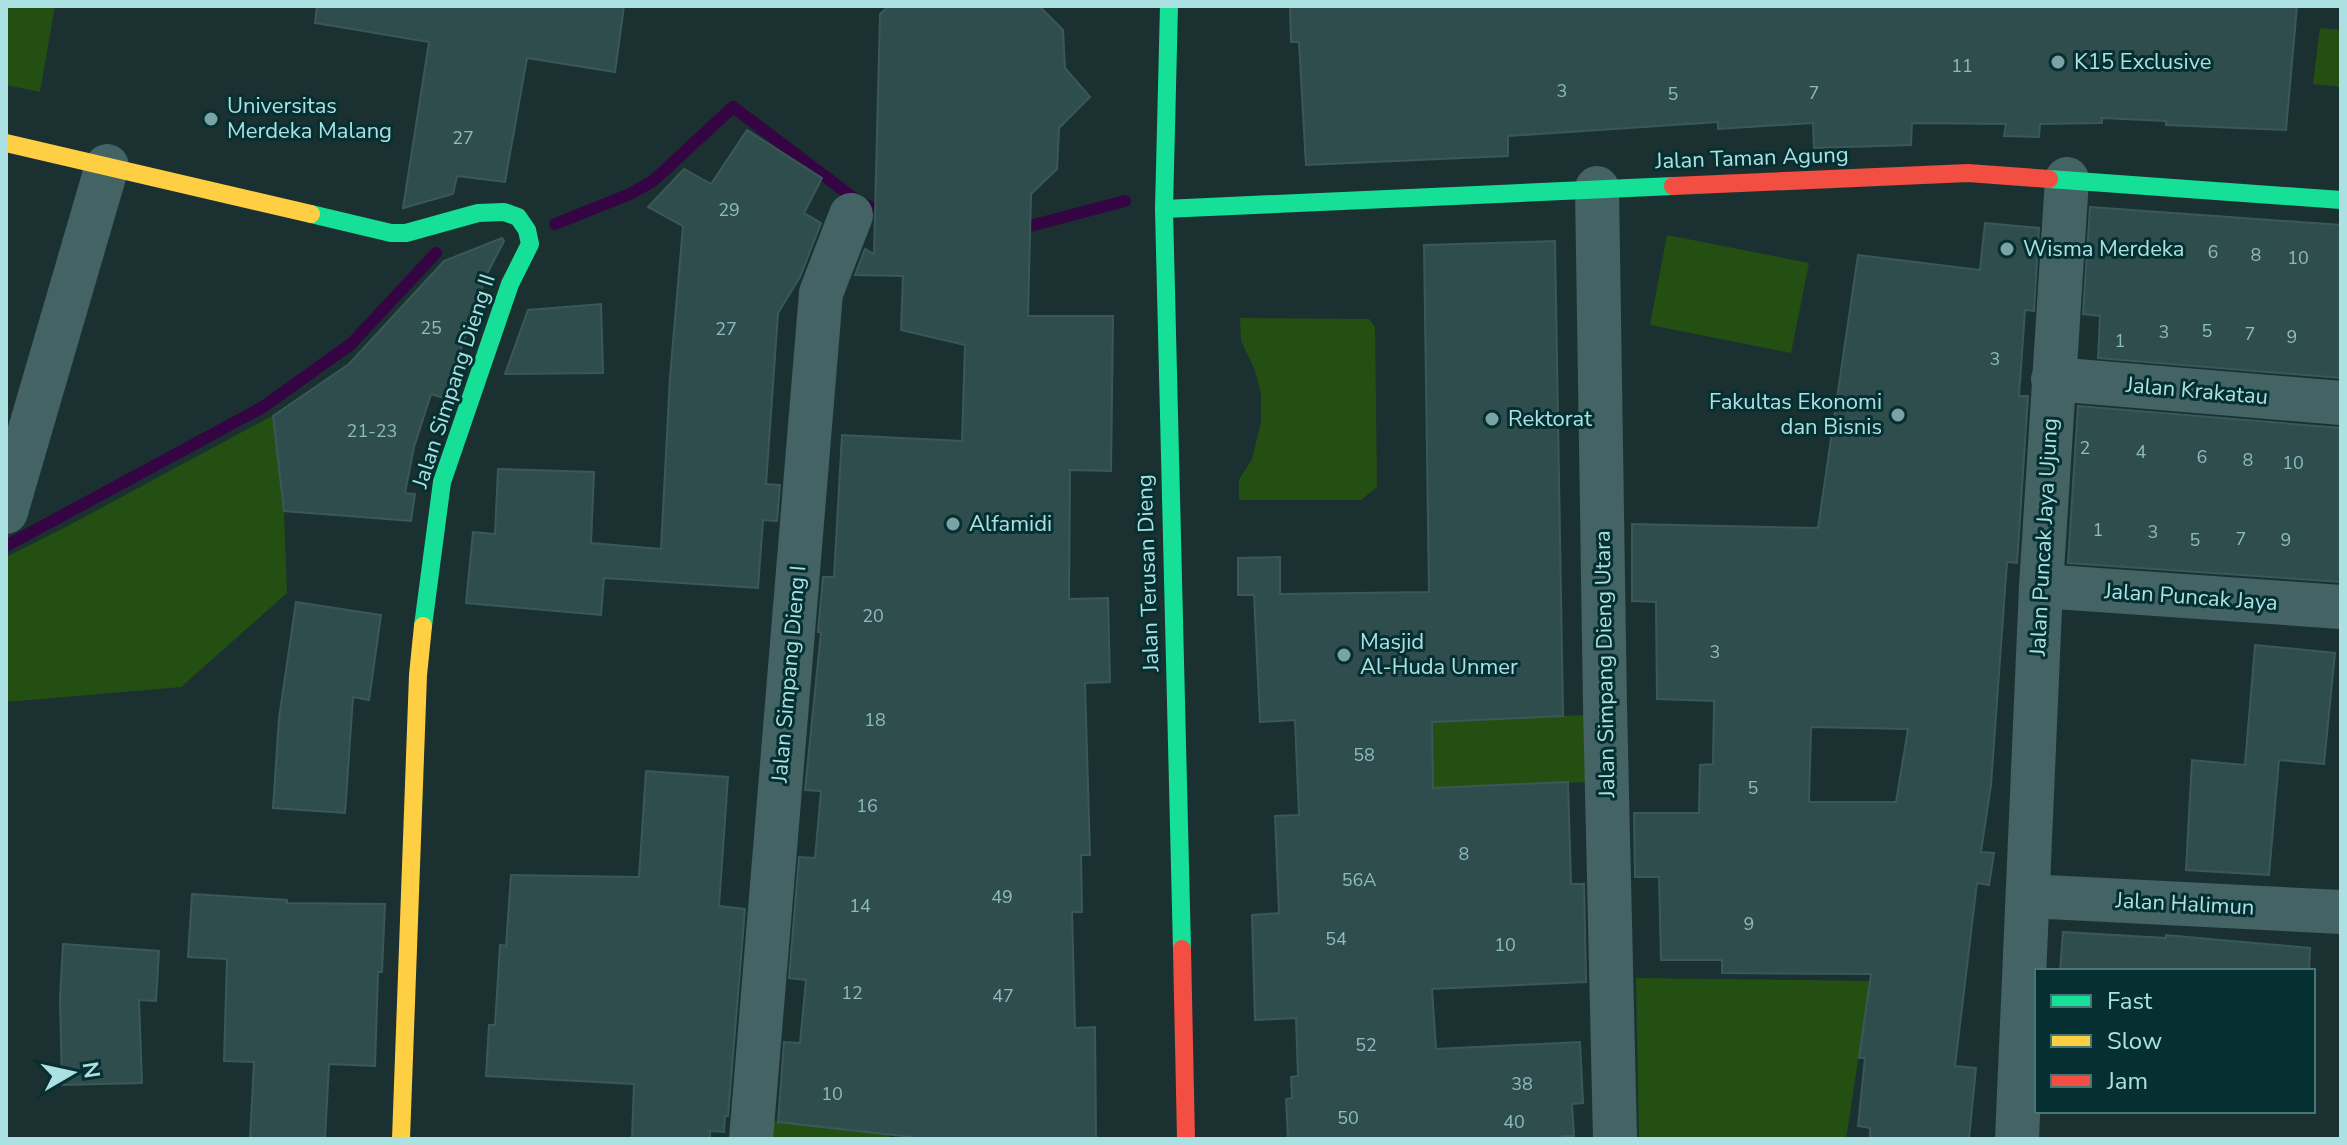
<svg xmlns="http://www.w3.org/2000/svg" width="2347" height="1145" font-family="'Nunito Sans',sans-serif">
	<style>
		.green { fill: #244f13 }
		.lines { fill: none; stroke-linecap: round; stroke-linejoin: round }
		.stream { stroke: #340542; stroke-width: 12 }
		.building { fill: #304d4e; stroke: #3a5858; stroke-width: 2; fill-rule: evenodd }
		.street { stroke: #436365; stroke-width: 44 }
		.fast { stroke: #16e098; stroke-width: 18 }
		.slow { stroke: #ffcf43; stroke-width: 18 }
		.jam { stroke: #f24e42; stroke-width: 18 }
		.poi-dot { fill: #79a3a4; stroke: #052f30; stroke-width: 3 }
		.labels { text-anchor: middle; dominant-baseline: central; stroke-width: 6; stroke-linejoin: round; paint-order: stroke }
		.number-label { font-size: 18px; fill: #8cbcbd }
		.poi-label { font-size: 22px; fill: #abe1e2; stroke: #052f30; text-anchor: start }
		.street-label { font-size: 22px; fill: #abe1e2; stroke: #052f30 }
	</style>
	<rect width="100%" height="100%" fill="#1b3131"/>
	<!-- green -->
	<g class="green">
		<polygon points="6,6 55,6 40,92 6,85"/>
		<polygon points="2320,28 2341,30 2341,87 2313,84"/>
		<polygon points="1667,235 1809,263 1791,353 1650,325"/>
		<polygon points="1240,318 1369,319 1375,327 1377,487 1361,500 1239,500 1239,480 1252,459 1261,423 1261,394 1255,370 1241,341"/>
		<polygon points="272,416 284,511 287,593 181,687 6,702 6,557 64,528"/>
		<polygon points="1585,715 1586,782 1433,788 1432,722"/>
		<polygon points="1636,978 1870,981 1846,1139 1639,1139"/>
		<polygon points="773,1121 889,1134 889,1139 772,1139"/>
	</g>
	<g class="lines">
		<!-- stream -->
		<g class="stream">
			<polyline points="555,224 630,194 653,181 733,107 859,202 889,214"/>
			<polyline points="1015,230 1125,201"/>
			<polyline points="6,546 263,407 351,344 436,253"/>
		</g>
	</g>
	<!-- building -->
	<g class="building">
		<polygon points="317,6 624,6 615,72 527,58 505,182 457,176 453,194 403,208 429,42 315,23"/>
		<polygon points="889,6 1039,6 1063,30 1065,68 1090,97 1059,128 1057,169 1031,194 1028,316 1113,316 1111,471 1070,470 1069,599 1108,598 1110,682 1085,683 1090,855 1081,855 1082,912 1072,912 1075,1028 1095,1027 1096,1139 911,1139 911,1137 778,1122 784,1042 800,1043 806,980 789,978 799,857 815,858 821,791 805,790 821,632 818,632 823,577 834,577 842,435 962,441 965,345 901,330 903,276 855,275 865,249 874,254 880,14"/>
		<polygon points="1290,6 2297,6 2286,130 2166,125 2166,121 2102,118 2102,123 2040,124 2039,137 2004,136 2006,124 1912,123 1911,145 1814,148 1813,123 1718,129 1718,122 1508,136 1508,156 1306,165 1299,42 1291,42"/>
		<polygon points="747,130 822,178 804,213 821,223 800,277 778,313 766,484 780,485 777,521 763,520 758,588 604,578 601,615 466,603 473,532 495,534 498,469 594,472 591,543 661,549 670,377 683,226 648,207 684,169 711,184"/>
		<polygon points="2090,207 2341,225 2341,378 2098,358 2100,316 2083,314"/>
		<path d="M1985,223L2039,228L2034,311L2025,310L2019,396H2028L2017,563L2007,562L1991,785L1981,852L1994,853L1989,885L1977,883L1955,1066L1976,1068L1969,1139H1870V1128L1858,1126L1865,1058H1859L1871,974L1722,973V960H1661L1659,877H1635L1634,813H1699L1700,765L1713,764L1714,701L1657,699L1656,602L1632,601V524L1818,528L1858,255L1980,270ZM1811,727L1908,729L1896,802H1809Z"/>
		<polygon points="502,238 504,241 486,276 444,398 431,394 414,447 405,493 415,494 411,521 284,511 273,416 349,364 444,261"/>
		<polygon points="1555,241 1563,716 1432,722 1433,788 1568,782 1571,884 1584,884 1586,982 1432,989 1436,1049 1580,1042 1583,1103 1572,1104 1574,1136 1563,1136 1563,1139 1288,1139 1286,1099 1292,1098 1291,1077 1298,1076 1296,1018 1255,1020 1252,915 1279,913 1275,816 1299,815 1295,720 1260,722 1254,595 1238,595 1238,558 1280,557 1280,594 1429,592 1424,245"/>
		<polygon points="601,304 603,373 505,374 528,310"/>
		<polygon points="2078,406 2341,428 2341,582 2068,563"/>
		<polygon points="296,602 381,615 369,700 353,697 345,813 273,808 279,718"/>
		<polygon points="2255,645 2335,653 2324,764 2279,760 2269,875 2186,870 2192,760 2245,765"/>
		<polygon points="646,771 728,777 719,906 745,909 728,1116 725,1116 724,1132 710,1131 710,1139 632,1139 634,1084 486,1076 489,1025 495,1025 500,945 506,946 511,875 639,877"/>
		<polygon points="192,894 287,900 287,903 385,904 382,972 378,972 375,1066 329,1064 325,1139 250,1139 254,1062 224,1061 227,959 188,957"/>
		<polygon points="2063,932 2166,938 2166,935 2310,948 2309,971 2060,971"/>
		<polygon points="63,944 159,951 156,1001 139,1000 142,1083 62,1085 60,999"/>
	</g>
	<g class="lines">
		<!-- street -->
		<g class="street">
			<polyline points="1597,188 1605,706 1615,1139"/>
			<polyline points="2053,379 2341,403"/>
			<polyline points="6,512 107,166"/>
			<polyline points="2041,586 2341,607"/>
			<polyline points="2028,896 2341,912"/>
			<polyline points="751,1139 821,293 851,215"/>
			<polyline points="2017,1139 2041,586 2067,179"/>
		</g>
		<!-- fast -->
		<g class="fast">
			<polyline points="1169,6 1164,209 1182,949"/>
			<polyline points="2049,179 2341,200"/>
			<polyline points="1164,209 1673,186"/>
			<polyline points="311,214 391,233 406,233 478,213 504,212 518,217 527,230 530,244 510,284 442,482 423,626"/>
		</g>
		<!-- slow -->
		<g class="slow">
			<polyline points="6,143 311,214"/>
			<polyline points="401,1139 418,675 423,626"/>
		</g>
		<!-- jam -->
		<g class="jam">
			<polyline points="1673,186 1968,173 2049,179"/>
			<polyline points="1182,949 1186,1139"/>
		</g>
	</g>
	<!-- markers -->
	<g class="poi-dot">
		<circle cx="2058" cy="62" r="8"/>
		<circle cx="211" cy="119" r="8"/>
		<circle cx="2007" cy="249" r="8"/>
		<circle cx="1898" cy="415" r="8"/>
		<circle cx="1492" cy="419" r="8"/>
		<circle cx="953" cy="524" r="8"/>
		<circle cx="1344" cy="655" r="8"/>
	</g>
	<g class="labels">
		<!-- number labels -->
		<g class="number-label">
			<text x="1962" y="66">11</text>
			<text x="1562" y="91">3</text>
			<text x="1814" y="93">7</text>
			<text x="1673" y="94">5</text>
			<text x="463" y="138">27</text>
			<text x="729" y="210">29</text>
			<text x="2213" y="252">6</text>
			<text x="2256" y="255">8</text>
			<text x="2298" y="258">10</text>
			<text x="431" y="328">25</text>
			<text x="726" y="329">27</text>
			<text x="2207" y="331">5</text>
			<text x="2164" y="332">3</text>
			<text x="2250" y="334">7</text>
			<text x="2292" y="337">9</text>
			<text x="2120" y="341">1</text>
			<text x="1995" y="359">3</text>
			<text x="372" y="431">21-23</text>
			<text x="2085" y="448">2</text>
			<text x="2141" y="452">4</text>
			<text x="2202" y="457">6</text>
			<text x="2248" y="460">8</text>
			<text x="2293" y="463">10</text>
			<text x="2098" y="530">1</text>
			<text x="2153" y="532">3</text>
			<text x="2241" y="539">7</text>
			<text x="2195" y="540">5</text>
			<text x="2286" y="540">9</text>
			<text x="873" y="616">20</text>
			<text x="1715" y="652">3</text>
			<text x="875" y="720">18</text>
			<text x="1364" y="755">58</text>
			<text x="1753" y="788">5</text>
			<text x="867" y="806">16</text>
			<text x="1464" y="854">8</text>
			<text x="1359" y="880">56A</text>
			<text x="1002" y="897">49</text>
			<text x="860" y="906">14</text>
			<text x="1749" y="924">9</text>
			<text x="1336" y="939">54</text>
			<text x="1505" y="945">10</text>
			<text x="852" y="993">12</text>
			<text x="1003" y="996">47</text>
			<text x="1366" y="1045">52</text>
			<text x="1522" y="1084">38</text>
			<text x="832" y="1094">10</text>
			<text x="1348" y="1118">50</text>
			<text x="1514" y="1122">40</text>
		</g>
		<!-- poi labels -->
		<g class="poi-label">
			<text x="2074" y="62">K15 Exclusive</text>
			<text x="227" y="106">Universitas<tspan x="227" dy="25">Merdeka Malang</tspan></text>
			<text x="2023" y="249">Wisma Merdeka</text>
			<text x="1882" y="402" text-anchor="end">Fakultas Ekonomi<tspan x="1882" dy="25">dan Bisnis</tspan></text>
			<text x="1508" y="419">Rektorat</text>
			<text x="969" y="524">Alfamidi</text>
			<text x="1360" y="642">Masjid<tspan x="1360" dy="25">Al-Huda Unmer</tspan></text>
		</g>
		<!-- street labels -->
		<g class="street-label">
			<text transform="translate(1752 158) rotate(-2)">Jalan Taman Agung</text>
			<text transform="translate(454 381) rotate(-72)">Jalan Simpang Dieng II</text>
			<text transform="translate(2197 391) rotate(5)">Jalan Krakatau</text>
			<text transform="translate(2044 537) rotate(-87)">Jalan Puncak Jaya Ujung</text>
			<text transform="translate(1148 573) rotate(-92)">Jalan Terusan Dieng</text>
			<text transform="translate(2191 597) rotate(4)">Jalan Puncak Jaya</text>
			<text transform="translate(1605 664) rotate(-91)">Jalan Simpang Dieng Utara</text>
			<text transform="translate(789 674) rotate(-85)">Jalan Simpang Dieng I</text>
			<text transform="translate(2185 904) rotate(3)">Jalan Halimun</text>
		</g>
	</g>
	<!-- border -->
	<rect width="2347" height="1145" fill="none" stroke="#abe1e2" stroke-width="16"/>
	<!-- legend -->
	<rect x="2035" y="969" width="280" height="144" fill="#052f30" stroke="#477677" stroke-width="2"/>
	<rect x="2051" y="995" width="40" height="12" fill="#16e098" stroke="#477677" stroke-width="2"/>
	<text x="2107" y="1009" font-size="24" fill="#abe1e2">Fast</text>
	<rect x="2051" y="1035" width="40" height="12" fill="#ffcf43" stroke="#477677" stroke-width="2"/>
	<text x="2107" y="1049" font-size="24" fill="#abe1e2">Slow</text>
	<rect x="2051" y="1075" width="40" height="12" fill="#f24e42" stroke="#477677" stroke-width="2"/>
	<text x="2107" y="1089" font-size="24" fill="#abe1e2">Jam</text>
	<!-- north arrow -->
	<g transform="translate(72 1073) rotate(81)" stroke="#052f30" stroke-width="6" paint-order="stroke">
	<path d="M0-6L14 30L0 20L-14 30Z" fill="#abe1e2"/>
	<text y="-12" font-size="22" font-weight="bold" text-anchor="middle" fill="#abe1e2">N</text>
	</g>
</svg>
